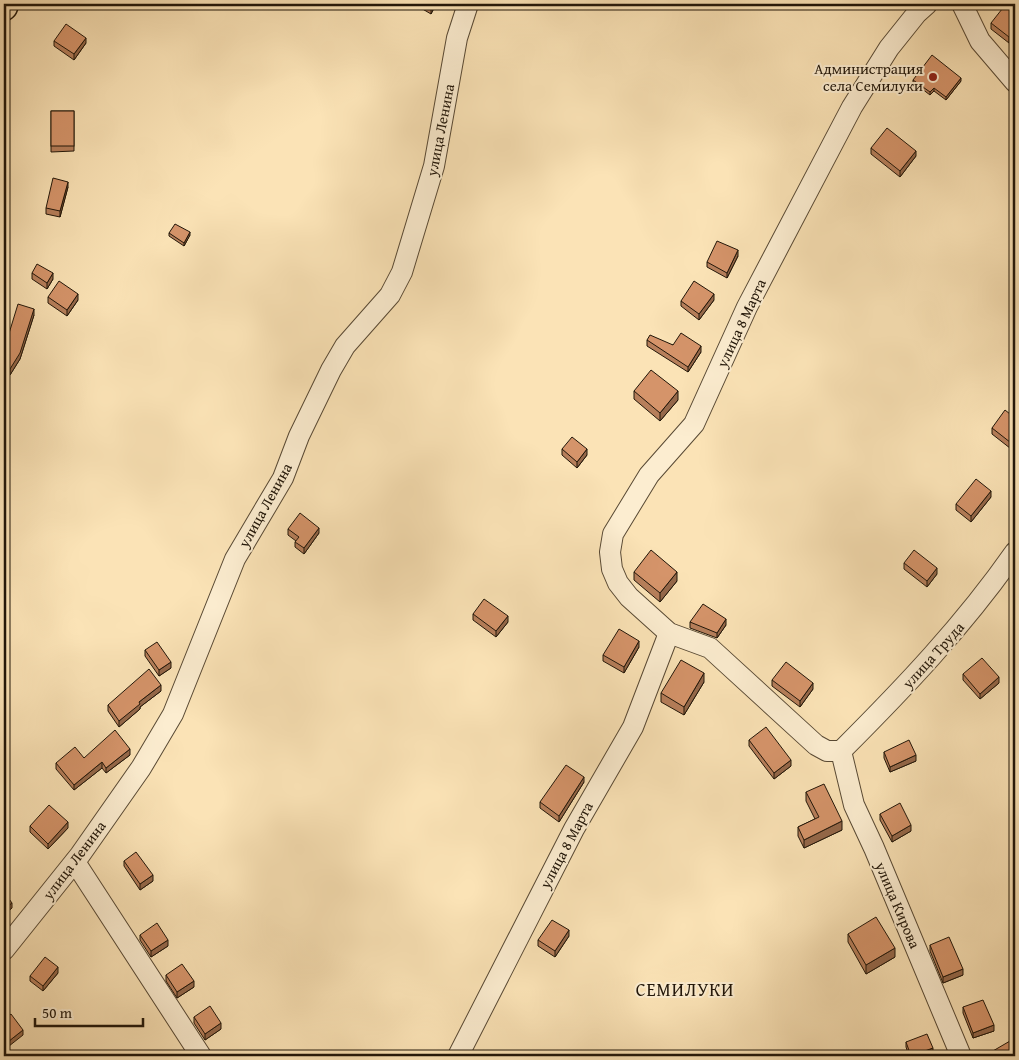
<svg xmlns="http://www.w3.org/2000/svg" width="1019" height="1060" font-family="'Gentium Book Plus',serif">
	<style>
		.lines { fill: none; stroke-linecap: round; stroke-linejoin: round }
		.minor-casing { stroke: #584934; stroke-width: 22 }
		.major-casing { stroke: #211609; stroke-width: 29 }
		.minor { stroke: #fcedd0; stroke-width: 20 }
		.major { stroke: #fbe3b6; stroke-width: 26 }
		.wall { fill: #b77f5b; stroke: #211609 }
		.shaded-wall { fill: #95684a; stroke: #211609 }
		.building { fill: #d5946a; stroke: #211609 }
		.poi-dot { fill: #8f2418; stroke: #fcedd0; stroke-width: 2 }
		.labels { text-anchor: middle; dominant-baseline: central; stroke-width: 4; stroke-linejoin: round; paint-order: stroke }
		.poi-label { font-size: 15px; fill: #211609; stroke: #fcedd0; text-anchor: end }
		.street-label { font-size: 15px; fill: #211609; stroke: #fcedd0 }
		.quarter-label { font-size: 18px; letter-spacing: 1px; fill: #211609; stroke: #fcedd0 }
	</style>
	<rect width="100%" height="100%" fill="#fbe3b6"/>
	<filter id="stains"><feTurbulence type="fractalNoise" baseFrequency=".004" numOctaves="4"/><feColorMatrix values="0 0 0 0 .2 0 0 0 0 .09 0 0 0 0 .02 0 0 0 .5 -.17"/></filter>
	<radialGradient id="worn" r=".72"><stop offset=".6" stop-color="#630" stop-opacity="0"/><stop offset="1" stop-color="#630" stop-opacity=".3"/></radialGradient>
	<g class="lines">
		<defs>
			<g id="minor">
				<polyline points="962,4 980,41 1015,82"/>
				<polyline points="841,751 827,751 816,745 710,648 669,633 629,597 618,583 612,569 610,552 613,534 649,475 694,424 747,307 852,107 889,48 917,13 927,4"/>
				<polyline points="841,751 854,805 874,848 961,1056"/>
				<path d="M841,751C904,688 964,625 1015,552"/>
				<polyline points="75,862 201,1056"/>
				<polyline points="4,950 80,855 141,768 173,714 235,559 283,478 299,436 331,370 345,346 390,295 402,272 434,166 457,38 468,4"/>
				<polyline points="458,1056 574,829 633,727 669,633"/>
			</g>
			<polyline id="major" points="4,7 5,4"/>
		</defs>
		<!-- minor casing -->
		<use href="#minor" class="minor-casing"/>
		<!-- major casing -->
		<use href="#major" class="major-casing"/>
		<!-- minor -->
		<use href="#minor" class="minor"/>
		<!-- major -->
		<use href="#major" class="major"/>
	</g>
	<!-- wall -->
	<g class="wall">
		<polygon points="414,4 436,4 431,14"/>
		<polygon points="1015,9 1009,43 991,29 991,23"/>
		<polygon points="54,41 86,43 74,60 54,46"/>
		<polygon points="913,80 961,81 946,100 934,91 930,95 913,82"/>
		<polygon points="51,111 74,111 74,151 51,152"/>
		<polygon points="871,148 916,156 900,177 871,154"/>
		<polygon points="68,187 60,217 46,214 46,208"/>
		<polygon points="169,233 190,235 184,246 169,236"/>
		<polygon points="738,256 727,278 707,267 707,262"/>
		<polygon points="32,273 53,279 47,289 32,279"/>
		<polygon points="48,297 78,300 67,316 48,303"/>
		<polygon points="714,300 699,320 681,306 681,301"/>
		<polygon points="34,315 20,359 10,375 4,371 4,338 7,340"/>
		<polygon points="647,340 673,345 701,352 688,372 647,346"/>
		<polygon points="634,391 678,400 660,421 634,399"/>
		<polygon points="1015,418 1015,452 992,434 992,428"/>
		<polygon points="562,449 587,455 577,468 562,455"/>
		<polygon points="991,497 971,522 956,510 956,504"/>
		<polygon points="288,529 319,533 304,554 295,547 295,542 296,541 288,535"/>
		<polygon points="904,563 937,574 927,587 904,569"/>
		<polygon points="634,572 677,581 660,602 634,580"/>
		<polygon points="473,614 508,622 496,637 473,620"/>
		<polygon points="690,622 726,625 717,638 690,628"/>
		<polygon points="639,647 624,673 603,661 603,655"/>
		<polygon points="145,650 171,668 159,676 145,656"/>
		<polygon points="963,674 999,683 980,699 963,680"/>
		<polygon points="772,680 813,689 800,707 772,686"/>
		<polygon points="704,682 684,715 661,702 661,693"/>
		<polygon points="161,691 140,707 140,709 119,727 108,711 108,705"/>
		<polygon points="749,740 791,766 774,779 749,746"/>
		<polygon points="884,752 916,761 890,772 884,758"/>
		<polygon points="130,755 106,773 102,768 74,790 56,769 56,763 84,758"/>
		<polygon points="584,782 559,822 540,808 540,802"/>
		<polygon points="806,792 842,830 804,848 798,836 798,827 815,819 806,801"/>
		<polygon points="880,814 911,831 892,842 880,820"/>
		<polygon points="30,826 68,828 48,849 30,832"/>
		<polygon points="124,861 153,881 140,890 124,866"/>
		<polygon points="848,934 895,957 866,974 848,942"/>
		<polygon points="140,935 168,946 151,957 140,940"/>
		<polygon points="569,936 555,957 538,946 538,940"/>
		<polygon points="930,945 963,975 943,983 930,951"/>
		<polygon points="58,973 43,991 30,981 30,976"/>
		<polygon points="166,975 194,987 177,998 166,981"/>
		<polygon points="963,1007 994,1031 973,1038 963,1013"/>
		<polygon points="194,1017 221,1029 205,1040 194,1023"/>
		<polygon points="906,1042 933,1054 926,1056 909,1056 906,1047"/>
	</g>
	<!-- shaded-wall -->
	<g class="shaded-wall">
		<polygon points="433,4 436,4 431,14 431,8"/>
		<polygon points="1015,28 1015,34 1009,43 1009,37"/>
		<polygon points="86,38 86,43 74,60 74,54"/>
		<polygon points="961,78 961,81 946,100 946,97"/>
		<polygon points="934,88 934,91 930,95 930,92"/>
		<polygon points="916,151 916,156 900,177 900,171"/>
		<polygon points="68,182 68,187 60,217 60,211"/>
		<polygon points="190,232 190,235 184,246 184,243"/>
		<polygon points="738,250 738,256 727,278 727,273"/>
		<polygon points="53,273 53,279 47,289 47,283"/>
		<polygon points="78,294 78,300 67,316 67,310"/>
		<polygon points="714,294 714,300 699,320 699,314"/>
		<polygon points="34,309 34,315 20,359 10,375 10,369"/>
		<polygon points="701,346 701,352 688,372 688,367"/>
		<polygon points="678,391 678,400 660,421 660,413"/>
		<polygon points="587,449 587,455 577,468 577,462"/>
		<polygon points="991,491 991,497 971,522 971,516"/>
		<polygon points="319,528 319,533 304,554 304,548"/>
		<polygon points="937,568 937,574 927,587 927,581"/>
		<polygon points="677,572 677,581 660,602 660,593"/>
		<polygon points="508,616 508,622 496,637 496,631"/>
		<polygon points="726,619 726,625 717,638 717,633"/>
		<polygon points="639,641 639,647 624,673 624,667"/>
		<polygon points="171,662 171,668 159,676 159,670"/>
		<polygon points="704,673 704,682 684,715 684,707"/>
		<polygon points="999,677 999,683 980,699 980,694"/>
		<polygon points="813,683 813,689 800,707 800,701"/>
		<polygon points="161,685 161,691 140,707 140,709 119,727 119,721 139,702"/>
		<polygon points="130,749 130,755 106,773 106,768"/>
		<polygon points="916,755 916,761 890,772 890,767"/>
		<polygon points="791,760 791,766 774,779 774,773"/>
		<polygon points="102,762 102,768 74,790 74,785"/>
		<polygon points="584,777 584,782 559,822 559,816"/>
		<polygon points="842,821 842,830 804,848 804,840"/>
		<polygon points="68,822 68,828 48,849 48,844"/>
		<polygon points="911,825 911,831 892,842 892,836"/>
		<polygon points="153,875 153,881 140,890 140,884"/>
		<polygon points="12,903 12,908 4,915 4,909"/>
		<polygon points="569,930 569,936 555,957 555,951"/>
		<polygon points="168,940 168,946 151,957 151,951"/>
		<polygon points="895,948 895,957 866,974 866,965"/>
		<polygon points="58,967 58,973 43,991 43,986"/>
		<polygon points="963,969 963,975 943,983 943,977"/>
		<polygon points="194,981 194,987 177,998 177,992"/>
		<polygon points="221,1023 221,1029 205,1040 205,1034"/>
		<polygon points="994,1025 994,1031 973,1038 973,1033"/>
		<polygon points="23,1030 23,1035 4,1050 4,1045"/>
		<polygon points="933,1048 933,1054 926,1056 911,1056"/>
	</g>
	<!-- building -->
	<g class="building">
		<polygon points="424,4 433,4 431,8"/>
		<polygon points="1006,4 1009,4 1015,9 1015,28 1009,37 991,23"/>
		<polygon points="66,24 86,38 74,54 54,41"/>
		<polygon points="932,55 961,78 946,97 934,88 930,92 913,80"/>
		<rect x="51" y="111" width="23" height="35"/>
		<polygon points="887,128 916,151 900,171 871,148"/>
		<polygon points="53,178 68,182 60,211 46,208"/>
		<polygon points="175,224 190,232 184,243 169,233"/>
		<polygon points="717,241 738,250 727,273 707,262"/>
		<polygon points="37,264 53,273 47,283 32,273"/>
		<polygon points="59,281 78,294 67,310 48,297"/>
		<polygon points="694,281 714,294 699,314 681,301"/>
		<polygon points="18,304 34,309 20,353 10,369 4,365 4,338 7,340"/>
		<polygon points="681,333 701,346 688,367 647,340 650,335 673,345"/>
		<polygon points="651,370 678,391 660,413 634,391"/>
		<polygon points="1005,410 1015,418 1015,446 992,428"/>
		<polygon points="572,437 587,449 577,462 562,449"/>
		<polygon points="976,479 991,491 971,516 956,504"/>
		<polygon points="300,513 319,528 304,548 295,542 299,537 288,529"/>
		<polygon points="651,550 677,572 660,593 634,572"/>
		<polygon points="914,550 937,568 927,581 904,563"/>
		<polygon points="484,599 508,616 496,631 473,614"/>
		<polygon points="703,604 726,619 717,633 690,622"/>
		<polygon points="619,629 639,641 624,667 603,655"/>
		<polygon points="157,642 171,662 159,670 145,650"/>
		<polygon points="982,658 999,677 980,694 963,674"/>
		<polygon points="681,660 704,673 684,707 661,693"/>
		<polygon points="786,662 813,683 800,701 772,680"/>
		<polygon points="149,669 161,685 139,702 140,704 119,721 108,705"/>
		<polygon points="766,727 791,760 774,773 749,740"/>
		<polygon points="115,730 130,749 106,768 102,762 74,785 56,763 75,747 84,758"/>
		<polygon points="909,740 916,755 890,767 884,752"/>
		<polygon points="566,765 584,777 559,816 540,802"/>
		<polygon points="824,784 842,821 804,840 798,827 819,817 806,792"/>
		<polygon points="900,803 911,825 892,836 880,814"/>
		<polygon points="49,805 68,822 48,844 30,826"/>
		<polygon points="136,852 153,875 140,884 124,861"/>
		<polygon points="4,892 12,903 4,909"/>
		<polygon points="876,917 895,948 866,965 848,934"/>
		<polygon points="552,920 569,930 555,951 538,940"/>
		<polygon points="157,923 168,940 151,951 140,935"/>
		<polygon points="949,937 963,969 943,977 930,945"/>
		<polygon points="45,957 58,967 43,986 30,976"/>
		<polygon points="182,964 194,981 177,992 166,975"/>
		<polygon points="983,1000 994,1025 973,1033 963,1007"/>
		<polygon points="210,1006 221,1023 205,1034 194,1017"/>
		<polygon points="11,1014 23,1030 4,1045 4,1020"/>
		<polygon points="927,1034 933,1048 911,1056 906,1042"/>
		<polygon points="1010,1041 1015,1051 1015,1056 986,1056 986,1055"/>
		<polygon points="239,1051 242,1056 231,1056"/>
	</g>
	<!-- markers -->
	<circle class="poi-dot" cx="933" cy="77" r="5"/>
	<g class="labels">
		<!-- poi labels -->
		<g class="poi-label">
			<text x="923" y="68">Администрация<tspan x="923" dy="17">села Семилуки</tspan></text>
		</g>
		<!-- street labels -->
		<g class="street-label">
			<text transform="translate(440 130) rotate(-79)">улица Ленина</text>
			<text transform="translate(741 323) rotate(-65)">улица 8 Марта</text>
			<text transform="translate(265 505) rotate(-61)">улица Ленина</text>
			<text transform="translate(933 655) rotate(-48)">улица Труда</text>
			<text transform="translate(566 845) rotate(-62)">улица 8 Марта</text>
			<text transform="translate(74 860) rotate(-53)">улица Ленина</text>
			<text transform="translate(898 905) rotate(67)">улица Кирова</text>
		</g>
		<!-- quarter labels -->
		<g class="quarter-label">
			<text x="685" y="989">СЕМИЛУКИ</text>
		</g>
	</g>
	<!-- margin -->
	<rect width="1019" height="1060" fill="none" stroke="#fbe3b6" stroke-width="20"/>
	<rect x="5" y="5" width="1009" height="1050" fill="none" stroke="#211609" stroke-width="2.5"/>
	<rect x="10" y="10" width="999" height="1040" fill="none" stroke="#211609"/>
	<!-- scale -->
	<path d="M35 1018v8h108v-8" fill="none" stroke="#211609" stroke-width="2.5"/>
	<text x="42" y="1018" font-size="15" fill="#211609" stroke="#fcedd0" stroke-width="4" paint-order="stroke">50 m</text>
	<rect width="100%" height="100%" filter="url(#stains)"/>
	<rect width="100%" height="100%" fill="url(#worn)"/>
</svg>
